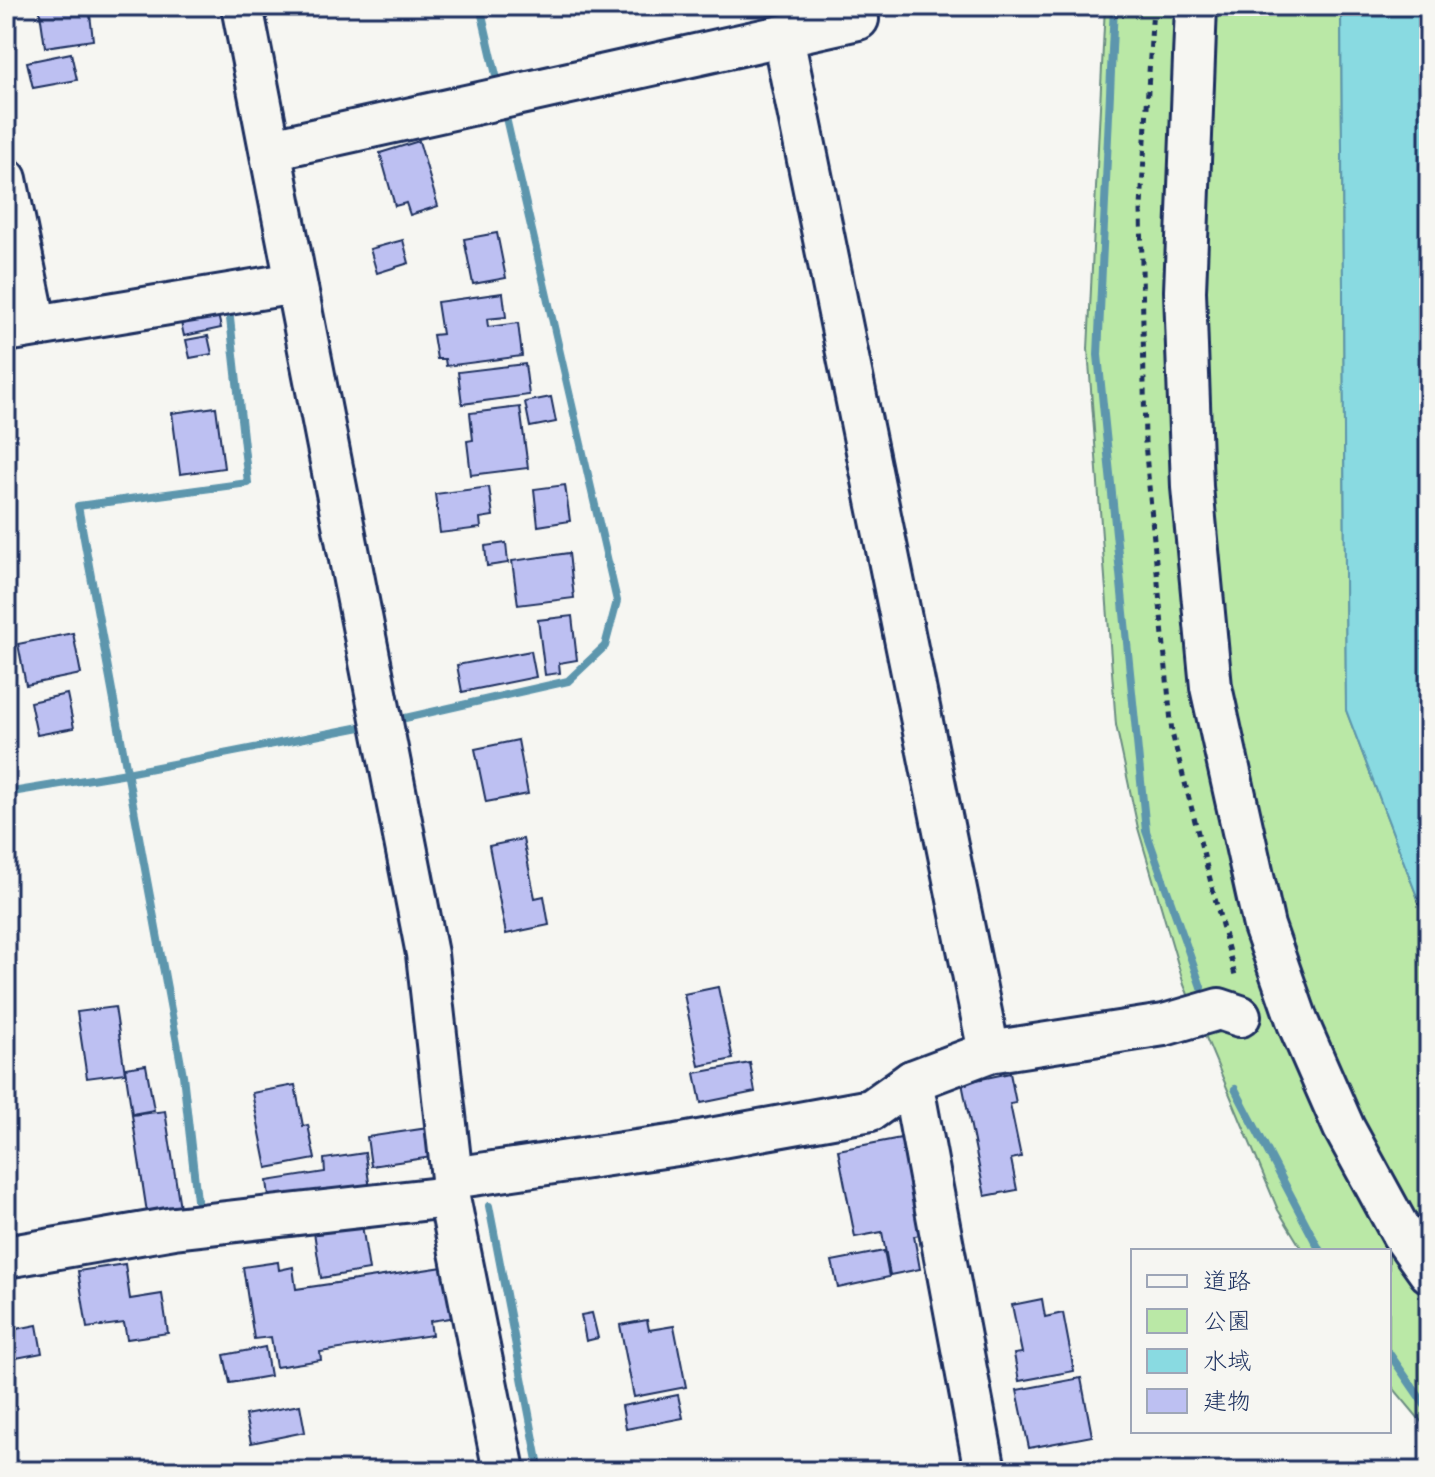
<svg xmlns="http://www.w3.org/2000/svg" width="1435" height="1477" font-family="'Shantell Sans','Klee One',sans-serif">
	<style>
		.green { fill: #bae8a6; stroke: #6a8c82; stroke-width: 2 }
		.water { fill: #89dae1; stroke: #5d96ad; stroke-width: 2 }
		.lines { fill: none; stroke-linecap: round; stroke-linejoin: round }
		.stream { stroke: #5d96ad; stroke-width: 8 }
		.building { fill: #bdc0f2; stroke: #1b2f5e; stroke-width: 2 }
		.minor-casing { stroke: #1b2f5e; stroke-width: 46 }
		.path { stroke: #1b2f5e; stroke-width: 5; stroke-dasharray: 6 6; stroke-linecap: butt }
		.minor { stroke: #f6f6f2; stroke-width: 40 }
	</style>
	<rect width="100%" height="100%" fill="#f6f6f2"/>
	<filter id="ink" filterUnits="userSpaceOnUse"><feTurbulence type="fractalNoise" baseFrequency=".0125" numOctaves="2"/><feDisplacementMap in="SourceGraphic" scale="16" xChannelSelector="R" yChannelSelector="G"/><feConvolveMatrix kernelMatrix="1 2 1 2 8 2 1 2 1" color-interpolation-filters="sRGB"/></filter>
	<g filter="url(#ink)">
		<!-- green -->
		<polygon class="green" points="1105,6 1341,6 1346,710 1429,928 1429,1431 1389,1383 1389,1251 1303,1251 1278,1210 1184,985 1138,828 1116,725 1088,349"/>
		<!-- water -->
		<polygon class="water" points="1341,6 1429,6 1429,928 1346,710"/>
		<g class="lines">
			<!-- stream -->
			<g class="stream">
				<polyline points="480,6 499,88"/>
				<polyline points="1114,6 1098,355 1146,831 1201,987"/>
				<polyline points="392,721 568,681 605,646 617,601 504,109"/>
				<polyline points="6,793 127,773 371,725"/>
				<polyline points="1235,1089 1320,1251"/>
				<polyline points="197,1200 183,1075 78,506 248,483 229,309"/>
				<polyline points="489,1206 540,1471"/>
				<polyline points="1389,1353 1429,1411"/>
			</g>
		</g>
		<!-- building -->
		<g class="building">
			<polygon points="39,6 89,6 93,40 45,47"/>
			<polygon points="71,53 77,80 33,88 27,62"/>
			<polygon points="419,141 438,206 410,215 406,203 395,206 380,153"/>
			<polygon points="497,233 506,278 473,284 464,239"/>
			<polygon points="403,240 409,263 377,273 370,249"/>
			<polygon points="503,293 506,317 487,319 488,327 518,323 522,356 446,366 445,359 437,359 433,335 442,334 437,302"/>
			<polygon points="217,310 221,328 184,336 180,318"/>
			<polygon points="208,336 212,354 190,358 186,340"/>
			<polygon points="525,364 529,395 462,404 458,372"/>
			<polygon points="551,397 556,422 530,427 525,402"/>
			<polygon points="216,407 224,468 180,474 172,413"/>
			<polygon points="520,407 528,468 471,475 467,441 473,440 470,413"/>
			<polygon points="565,485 570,521 538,526 534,489"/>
			<polygon points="489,487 493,516 480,518 481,528 440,533 435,494"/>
			<polygon points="506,543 508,563 487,566 485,546"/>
			<polygon points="569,553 574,598 518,605 512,561"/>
			<polygon points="572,616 577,660 559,663 560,673 545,675 538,620"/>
			<polygon points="73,633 81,674 26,685 18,644"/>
			<polygon points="531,651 536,677 462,692 457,665"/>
			<polygon points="67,694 74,728 37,735 30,702"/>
			<polygon points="518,740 528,794 486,802 475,749"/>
			<polygon points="523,839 535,898 544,896 549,925 506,934 489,846"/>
			<polygon points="718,987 733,1059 699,1066 684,994"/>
			<polygon points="115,1007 125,1073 87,1078 77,1012"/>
			<polygon points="750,1063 755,1092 701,1103 695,1073"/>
			<polygon points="146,1065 154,1110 132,1114 125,1068"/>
			<polygon points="1010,1073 1016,1103 1010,1104 1021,1157 1011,1159 1017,1190 985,1196 962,1083"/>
			<polygon points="295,1085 303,1126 308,1125 315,1159 267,1168 252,1093"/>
			<polygon points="165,1111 181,1214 148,1219 132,1115"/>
			<polygon points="428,1128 432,1157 371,1166 367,1137"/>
			<polygon points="901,1138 921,1235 914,1236 920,1269 890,1275 882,1232 855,1237 838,1150"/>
			<polygon points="365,1153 370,1190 270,1204 267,1181 325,1172 324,1159"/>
			<polygon points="362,1225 369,1270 321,1278 314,1232"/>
			<polygon points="884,1251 889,1277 838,1288 832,1261"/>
			<polygon points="278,1262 279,1270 293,1267 296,1289 450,1266 457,1317 430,1321 432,1335 320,1352 321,1360 276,1367 271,1337 254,1339 243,1267"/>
			<polygon points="125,1264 130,1299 162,1294 168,1333 127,1339 124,1323 87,1328 78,1271"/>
			<polygon points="1042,1299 1045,1317 1063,1313 1074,1371 1019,1381 1014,1354 1022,1353 1012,1305"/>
			<polygon points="592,1313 598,1338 586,1341 581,1315"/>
			<polygon points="647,1320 649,1330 674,1326 686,1387 634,1397 620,1325"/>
			<polygon points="37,1325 42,1353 6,1360 6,1331"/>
			<polygon points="265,1347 270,1376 230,1383 224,1355"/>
			<polygon points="1081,1378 1092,1436 1029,1448 1017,1390"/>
			<polygon points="678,1395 683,1418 626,1429 622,1406"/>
			<polygon points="300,1405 305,1432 251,1443 245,1415"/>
		</g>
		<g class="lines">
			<defs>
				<g id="minor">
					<polyline points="242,6 427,954 452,1178 449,1197 504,1471"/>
					<polyline points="1196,6 1185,291 1192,487 1211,687 1264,926 1298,1023 1344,1128 1402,1234 1429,1272"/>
					<polyline points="783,37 989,1052"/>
					<polyline points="272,149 858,19 855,6"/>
					<polyline points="6,179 36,326"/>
					<polyline points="6,331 295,283"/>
					<polyline points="912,1081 985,1471"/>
					<polyline points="452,1178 677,1145 871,1110 912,1081 989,1052 1164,1025 1219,1009 1240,1016"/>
					<polyline points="6,1257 174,1228 449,1197"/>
				</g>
			</defs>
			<!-- minor casing -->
			<use href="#minor" class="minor-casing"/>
			<!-- path -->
			<g class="path">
				<polyline points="1153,6 1141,207 1145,443 1172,733 1236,979"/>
				<polyline points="890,13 922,6"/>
			</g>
			<!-- minor -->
			<use href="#minor" class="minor"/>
		</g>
	</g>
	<!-- margin -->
	<rect width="1435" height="1477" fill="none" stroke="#f6f6f2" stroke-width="32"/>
	<rect x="16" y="16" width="1403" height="1445" fill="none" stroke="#1b2f5e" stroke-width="3" filter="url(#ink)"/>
	<!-- legend -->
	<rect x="1131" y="1249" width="260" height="184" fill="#f6f6f2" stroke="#9ea6b7" stroke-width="2"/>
	<rect x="1147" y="1275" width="40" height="12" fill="#f6f6f2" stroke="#9ea6b7" stroke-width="2"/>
	<text x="1203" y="1289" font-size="24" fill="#1b2f5e">道路</text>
	<rect x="1147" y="1309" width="40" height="24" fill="#bae8a6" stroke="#9ea6b7" stroke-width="2"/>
	<text x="1203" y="1329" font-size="24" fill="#1b2f5e">公園</text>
	<rect x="1147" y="1349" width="40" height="24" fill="#89dae1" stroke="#9ea6b7" stroke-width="2"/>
	<text x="1203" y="1369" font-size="24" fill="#1b2f5e">水域</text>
	<rect x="1147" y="1389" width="40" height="24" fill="#bdc0f2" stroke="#9ea6b7" stroke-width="2"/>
	<text x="1203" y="1409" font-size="24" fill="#1b2f5e">建物</text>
</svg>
